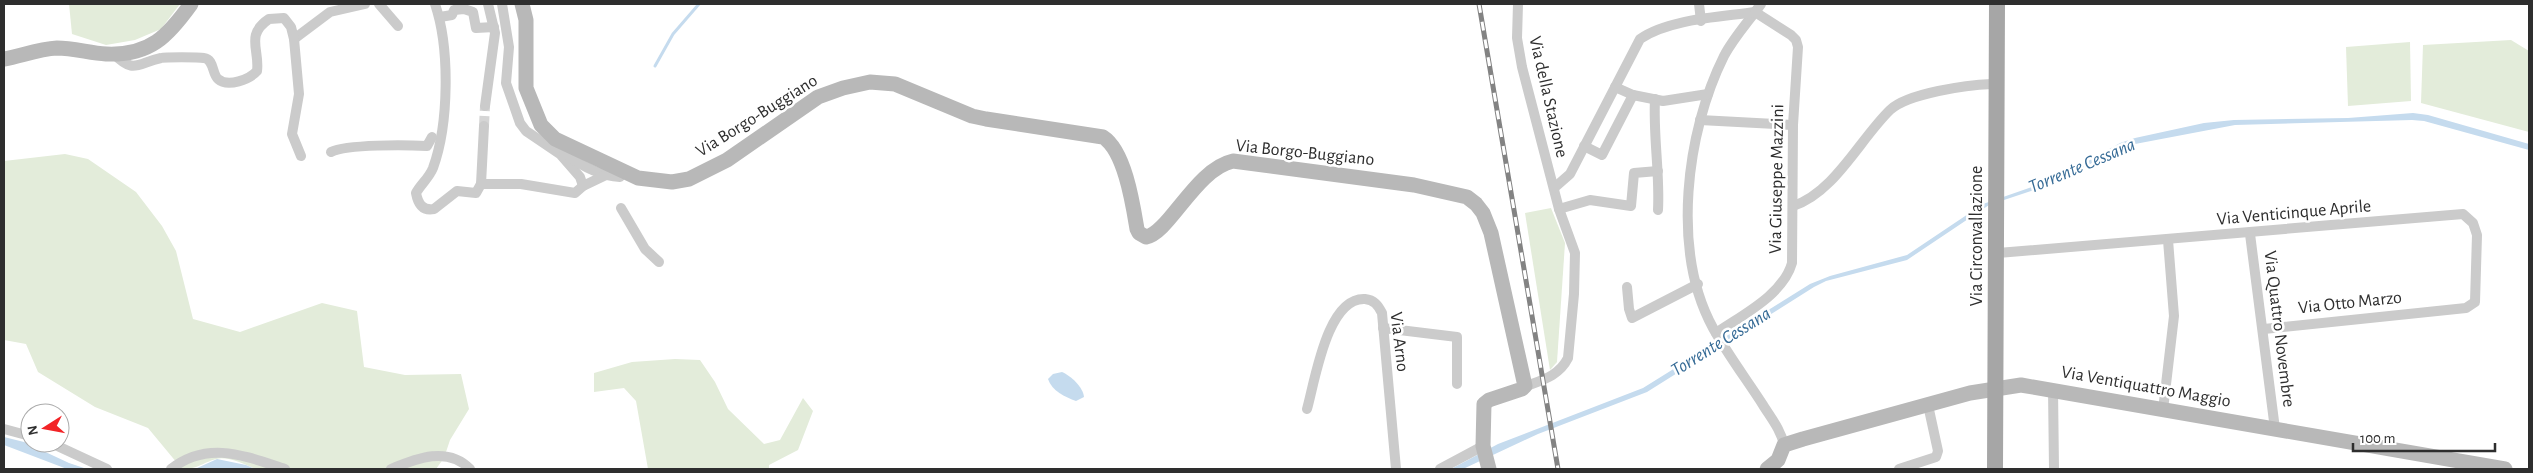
<svg xmlns="http://www.w3.org/2000/svg" width="2533" height="473" font-family="'Alegreya Sans',sans-serif">
	<style>
		.green { fill: #e3ecda }
		.water { fill: #c5dbee }
		.lines { fill: none; stroke-linecap: round; stroke-linejoin: round }
		.stream { stroke: #c5dbee; stroke-width: 3 }
		.street-tunnel { stroke: #d5d5d5; stroke-width: 10; stroke-dasharray: 10 5; stroke-linecap: butt }
		.street { stroke: #cbcbcb; stroke-width: 10 }
		.secondary { stroke: #b8b8b8; stroke-width: 15 }
		.primary { stroke: #a6a6a6; stroke-width: 16 }
		.rail-casing { stroke: #838383; stroke-width: 5 }
		.rail { stroke: #fff; stroke-width: 3; stroke-dasharray: 9; stroke-linecap: butt }
		.labels { text-anchor: middle; dominant-baseline: central; stroke-width: 5; stroke-linejoin: round; paint-order: stroke }
		.street-label { font-size: 18px; fill: #2e2e2e; stroke: #fff }
		.water-label { font-size: 19px; font-style: italic; fill: #366b96; stroke: #fff }
	</style>
	<rect width="100%" height="100%" fill="#fff"/>
	<!-- green -->
	<g class="green">
		<polygon points="69,4 180,4 161,29 135,40 106,45 72,34"/>
		<polygon points="2511,40 2529,51 2529,132 2421,103 2423,45"/>
		<polygon points="2410,42 2411,101 2348,106 2346,47"/>
		<path d="M65,154L88,159L136,192L162,226L176,251L193,319L240,332L322,303L357,311L364,367L405,375L461,374L469,409L450,440L444,458L436,469H255C245,464 227,456 216,459C202,463 198,469 182,469L148,428L95,407L38,372L26,344L4,340V161Z"/>
		<polygon points="1551,208 1565,243 1557,362 1550,370 1525,213"/>
		<polygon points="675,359 700,360 715,382 728,409 764,444 780,440 803,398 813,411 798,450 769,465 769,469 648,469 636,401 624,388 594,392 594,373 632,362"/>
	</g>
	<!-- water -->
	<g class="water">
		<polygon points="2413,113 2428,115 2529,144 2529,150 2424,121 2412,120 2235,125 2135,144 2116,150 2055,183 1989,205 1907,260 1826,281 1814,287 1647,392 1538,434 1463,469 1451,469 1498,444 1643,388 1810,284 1830,276 1907,255 1983,204 2058,178 2120,143 2135,138 2204,123 2234,120 2348,118"/>
		<path d="M1062,372C1071,376 1083,387 1084,397L1076,401C1065,397 1052,391 1048,379L1053,374Z"/>
		<polygon points="4,437 24,442 69,463 87,469 67,469 4,445"/>
		<polygon points="217,459 246,465 255,469 195,469"/>
	</g>
	<g class="lines">
		<!-- stream -->
		<polyline class="stream" points="655,66 673,34 699,4"/>
		<!-- street-tunnel -->
		<polyline class="street-tunnel" points="484,126 485,106"/>
		<!-- street -->
		<g class="street">
			<polyline points="379,4 398,26"/>
			<path d="M435,4C450,48 449,124 433,168C429,178 421,184 416,193C418,204 423,211 434,209L457,191L476,193L481,184L484,126"/>
			<polyline points="502,4 509,47 506,83 520,123 526,131 560,154 580,177 583,186"/>
			<path d="M1518,4L1517,38L1522,67L1559,209L1575,253L1574,294L1568,358C1559,376 1542,380 1524,387"/>
			<polyline points="1699,4 1701,21"/>
			<path d="M1761,4C1749,21 1734,37 1724,56C1686,132 1671,251 1713,328C1728,355 1747,380 1763,405C1771,418 1781,430 1784,445"/>
			<polyline points="440,17 452,15 454,10 464,9 473,12 476,28 494,27"/>
			<polyline points="294,39 330,12 365,4"/>
			<path d="M113,53C134,75 137,63 161,58C165,57 198,57 204,58C214,59 212,74 218,79C228,88 250,79 257,71C260,50 245,35 269,19L284,18L291,27L294,39L299,94L292,134L301,156"/>
			<polyline points="1633,95 1663,101 1708,94"/>
			<path d="M1655,99C1653,136 1660,173 1658,210"/>
			<polyline points="485,106 495,33 488,4"/>
			<polyline points="1700,120 1793,125"/>
			<polyline points="1584,146 1602,155 1633,95 1615,87"/>
			<path d="M331,152C347,144 407,145 427,146L432,137"/>
			<path d="M564,153C580,165 599,176 620,177L623,172"/>
			<polyline points="481,184 521,184 575,193 583,186 606,175"/>
			<path d="M1554,188L1570,174L1640,39C1668,19 1721,17 1755,12"/>
			<path d="M1793,206C1834,193 1860,139 1890,110C1908,93 1967,85 1992,84"/>
			<polyline points="621,208 645,249 659,262"/>
			<polyline points="1559,209 1590,200 1631,206 1634,173 1658,171"/>
			<polyline points="2250,234 2275,429"/>
			<polyline points="1998,253 2463,214 2473,223 2477,235 2475,302 2466,308 2264,329"/>
			<polyline points="1627,287 1629,309 1632,318 1698,284"/>
			<polyline points="1383,328 1457,337 1457,384"/>
			<path d="M1716,333C1742,315 1783,295 1792,263L1793,125L1798,47L1796,40L1791,35L1755,12"/>
			<polyline points="2053,389 2054,469"/>
			<path d="M1307,409C1315,381 1327,297 1365,299C1374,300 1378,305 1382,313L1396,469"/>
			<polyline points="2163,410 2174,316 2168,240"/>
			<polyline points="4,429 30,436"/>
			<polyline points="51,443 107,469"/>
			<path d="M171,469C208,440 245,456 285,469"/>
			<path d="M391,469C417,458 448,446 470,469"/>
			<polyline points="1440,469 1483,446"/>
			<polyline points="1899,469 1936,457 1938,451 1928,405"/>
		</g>
		<!-- secondary -->
		<g class="secondary">
			<path d="M522,4L526,20V88L541,125L555,139L638,178L672,182L689,179L727,160L818,97L843,88L870,82L895,84L972,116L986,119L1103,137C1125,151 1133,205 1137,229L1139,233L1146,237C1169,233 1196,169 1233,161L1414,185L1467,197L1476,204L1483,213L1491,233L1525,386L1522,389L1489,400L1484,404L1483,446L1489,469"/>
			<path d="M4,59C21,56 38,49 57,48C73,48 90,53 106,54C150,56 168,36 191,4"/>
			<polyline points="1767,469 1778,460 1784,445 1803,439 1970,393 2021,385 2505,469"/>
		</g>
		<!-- primary -->
		<polyline class="primary" points="1995,469 1997,4"/>
		<defs>
			<polyline id="rail" points="1479,4 1558,469"/>
		</defs>
		<!-- rail casing -->
		<use href="#rail" class="rail-casing"/>
		<!-- rail -->
		<use href="#rail" class="rail"/>
	</g>
	<g class="labels">
		<!-- street labels -->
		<g class="street-label">
			<text transform="translate(1548 97) rotate(77)">Via della Stazione</text>
			<text transform="translate(757 116) rotate(-32)">Via Borgo-Buggiano</text>
			<text transform="translate(1305 153) rotate(6)">Via Borgo-Buggiano</text>
			<text transform="translate(1777 179) rotate(-89)">Via Giuseppe Mazzini</text>
			<text transform="translate(2294 213) rotate(-5)">Via Venticinque Aprile</text>
			<text transform="translate(1977 236) rotate(-90)">Via Circonvallazione</text>
			<text transform="translate(2350 303) rotate(-6)">Via Otto Marzo</text>
			<text transform="translate(2279 329) rotate(83)">Via Quattro Novembre</text>
			<text transform="translate(1399 342) rotate(83)">Via Arno</text>
			<text transform="translate(2146 387) rotate(10)">Via Ventiquattro Maggio</text>
		</g>
		<!-- water labels -->
		<g class="water-label">
			<text transform="translate(2082 166) rotate(-23)">Torrente Cessana</text>
			<text transform="translate(1721 342) rotate(-32)">Torrente Cessana</text>
		</g>
	</g>
	<!-- border -->
	<rect width="2533" height="473" fill="none" stroke="#2e2e2e" stroke-width="10"/>
	<!-- north arrow -->
	<g transform="translate(45 428) rotate(259)"><circle r="24" fill="#ffffff" stroke="#ababab"/>
	<path d="M0-4L9 19L0 12L-9 19Z" fill="#f22326"/>
	<text y="-8" font-size="14" font-weight="bold" text-anchor="middle" fill="#2e2e2e">N</text>
	</g>
	<!-- scale -->
	<path d="M2353 443v8h142v-8" fill="none" stroke="#2e2e2e" stroke-width="2.5"/>
	<text x="2360" y="443" font-size="15" fill="#2e2e2e" stroke="#ffffff" stroke-width="4" paint-order="stroke">100 m</text>
</svg>
